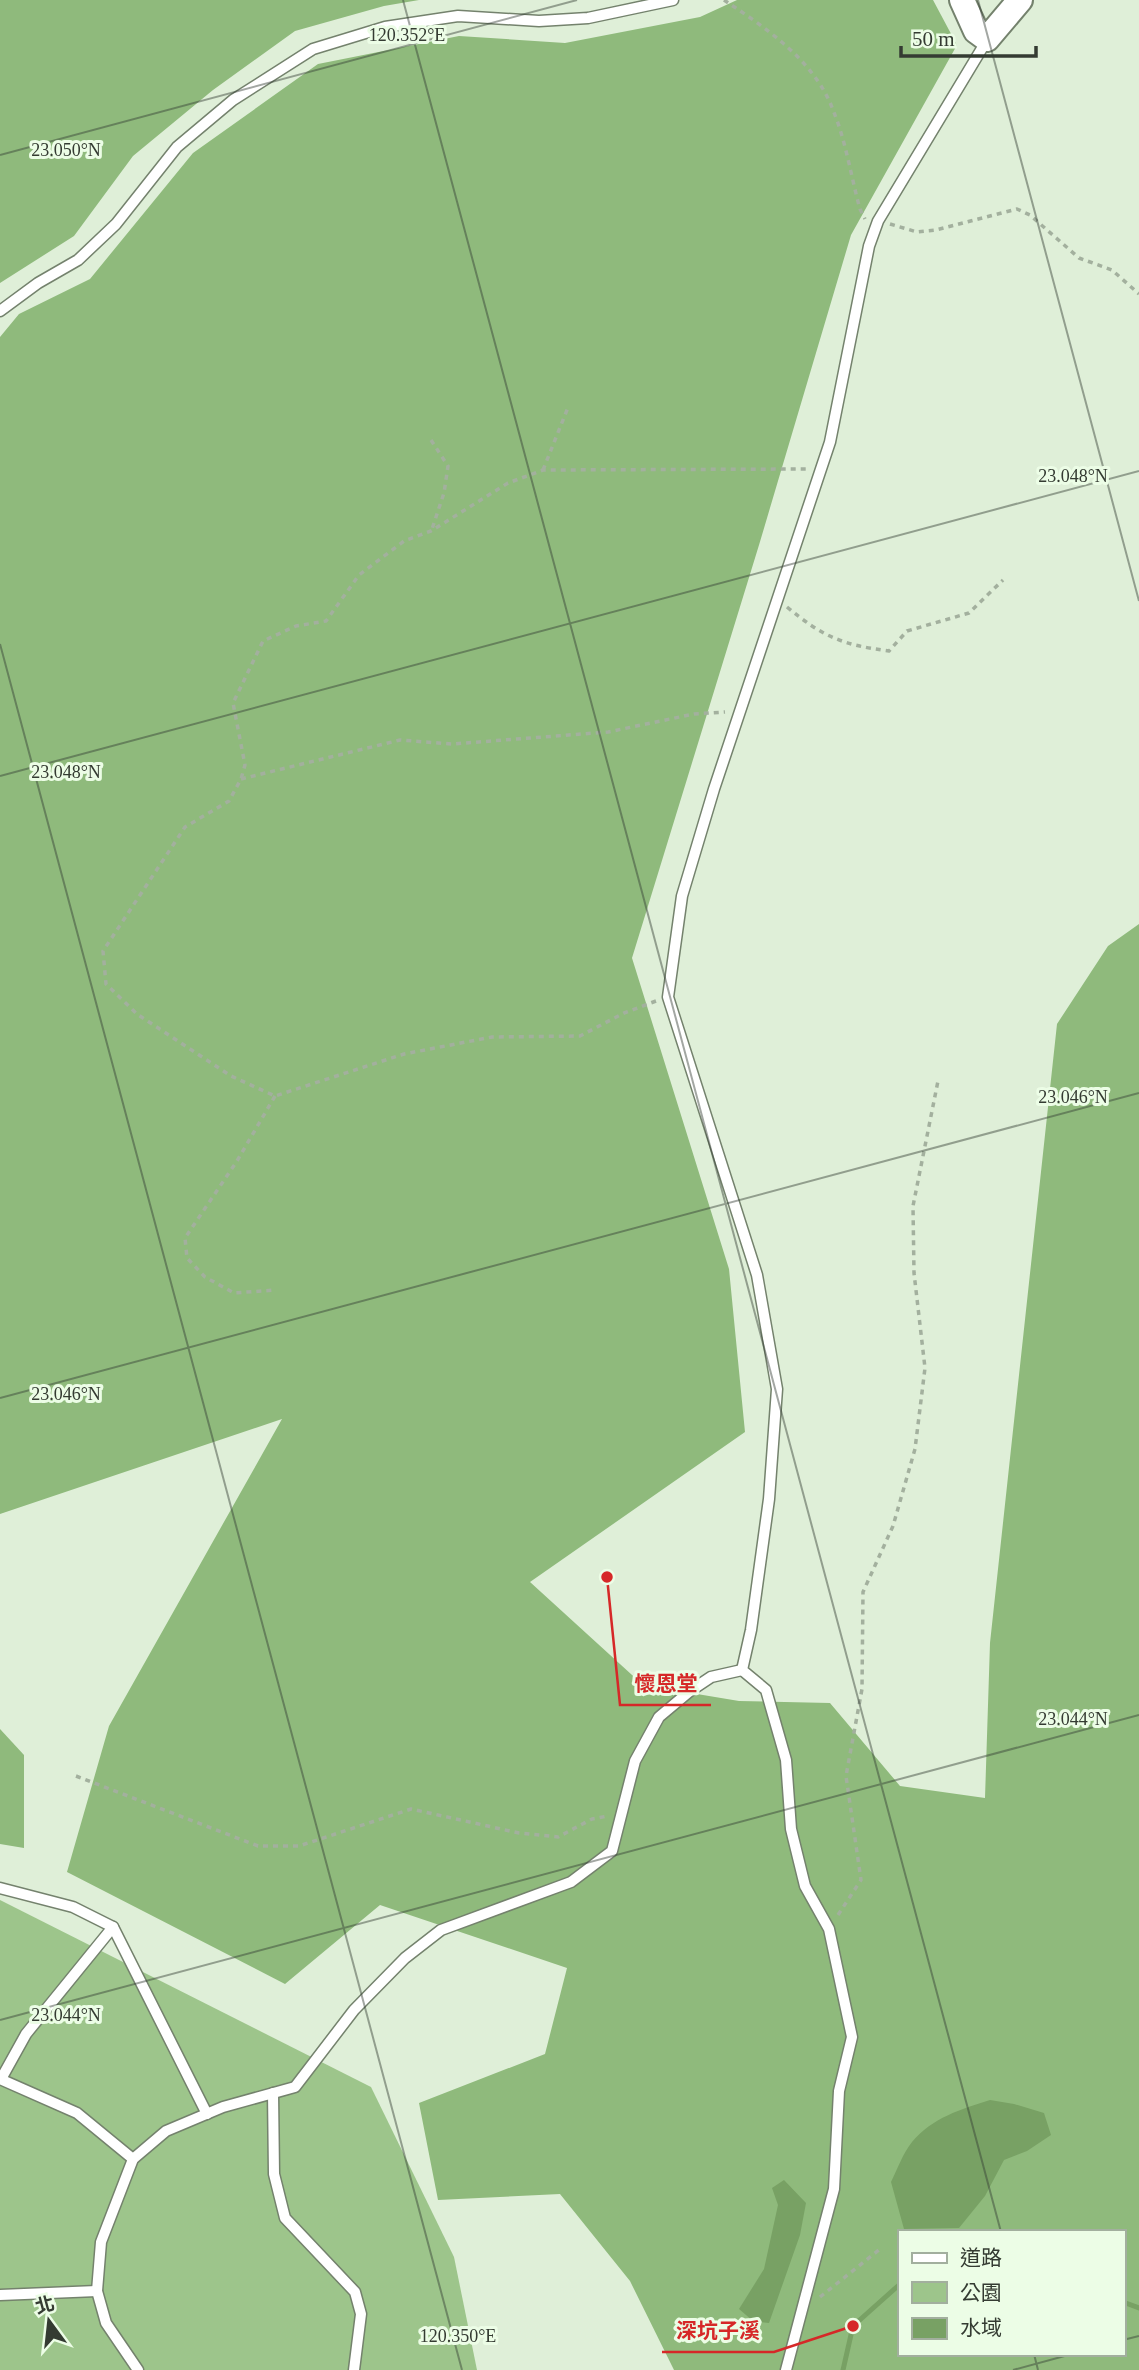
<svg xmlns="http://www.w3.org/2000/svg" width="1139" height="2370" font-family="'Times New Roman','Noto Sans TC',serif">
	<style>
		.green { fill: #9dc58b }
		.forest { fill: #8fba7c; fill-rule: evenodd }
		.water { fill: #78a164 }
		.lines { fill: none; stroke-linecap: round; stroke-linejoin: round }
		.stream { stroke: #78a164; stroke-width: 5 }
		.service-casing { stroke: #74826d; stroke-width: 13 }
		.tertiary-casing { stroke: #74826d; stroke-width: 28 }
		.path { stroke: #a3b09e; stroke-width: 3.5; stroke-dasharray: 5 5; stroke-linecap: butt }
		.service { stroke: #fff; stroke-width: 10 }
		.tertiary { stroke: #fff; stroke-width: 24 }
		.ticks { fill: none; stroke: #343b32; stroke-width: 2; stroke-opacity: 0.45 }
		.ticks-label { font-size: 18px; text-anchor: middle; fill: #343b32; stroke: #ecfde6; stroke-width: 6; stroke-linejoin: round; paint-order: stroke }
		.leader { fill: none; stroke: #d62828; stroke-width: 2.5 }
		.callout-dot { fill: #d62828; stroke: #ecfde6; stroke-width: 2.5 }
		.callout-label { font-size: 21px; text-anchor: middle; font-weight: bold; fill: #d62828; stroke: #ecfde6; stroke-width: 6; stroke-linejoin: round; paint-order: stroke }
	</style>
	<rect width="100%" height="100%" fill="#dfefd8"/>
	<!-- green -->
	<polygon class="green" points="0,1900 371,2087 454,2257 477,2370 0,2370"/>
	<!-- forest -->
	<g class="forest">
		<polygon points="0,0 419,0 384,6 295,31 213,90 133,156 74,236 0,283"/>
		<path d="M737,0H933L957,45L851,235L759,545L632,958L729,1269L745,1432L530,1582L643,1685L739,1701L830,1703L900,1786L985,1798L990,1643L1057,1024L1108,946L1139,924V2370H674L630,2281L560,2194L438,2200L419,2103L545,2054L567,1968L380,1905L285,1984L67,1872L109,1726L282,1419L0,1514V337L19,314L90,279L193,153L318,64L459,36L565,43L700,17ZM899,2232H1123V2354H899Z"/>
		<polygon points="0,1729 24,1755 24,1848 0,1844"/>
	</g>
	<!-- water -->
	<g class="water">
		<path d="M990,2100L1014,2104L1044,2113L1051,2135L1027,2151L1004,2160L985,2196L959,2228L904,2229L891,2182C897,2170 903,2153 912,2142C932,2118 961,2109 990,2100Z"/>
		<polygon points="784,2180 806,2203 800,2235 769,2323 753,2321 739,2309 764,2269 778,2205 772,2188"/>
	</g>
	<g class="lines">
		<!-- stream -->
		<g class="stream">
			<polyline points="1123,2302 1139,2308"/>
			<polyline points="843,2370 853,2326 899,2285"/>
		</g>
		<defs>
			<g id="service">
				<polyline points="0,311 38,283 78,260 116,224 177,147 233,100 313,49 385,27 458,16 539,21 588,18 673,0"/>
				<polyline points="0,1888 73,1907 113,1927 207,2114"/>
				<polyline points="0,2079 77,2113 133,2159"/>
				<polyline points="1,2079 26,2034 113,1927"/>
				<polyline points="273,2093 274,2174 285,2218 355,2292 361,2314 354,2370"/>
				<polyline points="0,2295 97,2291"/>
				<polyline points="138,2370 106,2323 97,2291 101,2242 133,2159 166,2131 223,2107 295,2087 354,2010 405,1958 441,1930 571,1882 612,1851 635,1761 659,1717 690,1691 711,1677 742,1670"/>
				<polyline points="786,2370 834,2189 839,2091 852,2037 829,1929 805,1886 791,1829 786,1760 766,1690 742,1670 751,1630 769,1499 777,1389 757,1275 668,997 682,896 714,789 830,442 869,246 878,221 987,40"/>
			</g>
			<polyline id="tertiary" points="962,0 976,31 987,39 1020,0"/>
		</defs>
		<!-- service casing -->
		<use href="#service" class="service-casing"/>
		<!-- tertiary casing -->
		<use href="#tertiary" class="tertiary-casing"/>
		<!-- path -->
		<g class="path">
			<path d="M724,0C766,28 815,61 833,110C846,141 851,177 860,209L865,219"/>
			<polyline points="890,224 917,232 936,230 1017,209 1030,215 1079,258 1112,270 1139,294"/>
			<polyline points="431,440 448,466 444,493 432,529"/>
			<polyline points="543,470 569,405"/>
			<path d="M787,607C823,637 843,645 889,651L907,631L969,613L1003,580"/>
			<polyline points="241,779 400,740 452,744 608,732 694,714 725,712"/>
			<polyline points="656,1001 624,1013 580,1036 492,1037 404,1054 275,1096 231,1076 137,1014 106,984 103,951 185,827 229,801 241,779 245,765 233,703 263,641 296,626 326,621 359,575 404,541 431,531 508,483 543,470 806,469"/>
			<polyline points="275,1096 237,1161 185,1238 187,1258 205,1277 234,1293 276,1290"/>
			<polyline points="76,1776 258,1846 299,1846 411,1809 519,1833 558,1837 592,1819 608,1816"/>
			<polyline points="838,1915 861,1880 846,1776 862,1689 863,1592 893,1526 915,1449 925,1368 914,1273 913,1206 938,1081"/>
			<polyline points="820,2297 880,2249"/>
		</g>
		<!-- service -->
		<use href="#service" class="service"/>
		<!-- tertiary -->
		<use href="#tertiary" class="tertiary"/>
	</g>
	<!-- ticks -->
	<path class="ticks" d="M403,0L1001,2232M978,0L1139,601M0,155L577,0M0,644L462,2370M0,776L1139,471M0,1398L1139,1093M0,2020L1139,1715M1123,2340L1139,2336M1034,2354L1038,2370M1013,2370L1072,2354"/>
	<g class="ticks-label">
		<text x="407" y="41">120.352°E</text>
		<text x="66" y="156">23.050°N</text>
		<text x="1073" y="482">23.048°N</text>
		<text x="66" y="778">23.048°N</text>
		<text x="1073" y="1103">23.046°N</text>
		<text x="66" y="1400">23.046°N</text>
		<text x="1073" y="1725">23.044°N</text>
		<text x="66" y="2021">23.044°N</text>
		<text x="458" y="2342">120.350°E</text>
	</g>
	<!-- callouts -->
	<path class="leader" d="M607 1577L620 1705H711M853 2326L774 2352H662"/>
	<g class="callout-dot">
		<circle cx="607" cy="1577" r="7"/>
		<circle cx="853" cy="2326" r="7"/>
	</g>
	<g class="callout-label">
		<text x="666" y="1691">懷恩堂</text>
		<text x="718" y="2338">深坑子溪</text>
	</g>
	<!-- legend -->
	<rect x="898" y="2230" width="228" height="126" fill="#ecfde6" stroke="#a2af9e" stroke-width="2"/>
	<rect x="912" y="2253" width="35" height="10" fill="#ffffff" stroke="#a2af9e" stroke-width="2"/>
	<text x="960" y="2265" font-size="21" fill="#343b32">道路</text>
	<rect x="912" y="2282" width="35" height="21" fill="#9dc58b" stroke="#a2af9e" stroke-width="2"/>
	<text x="960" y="2300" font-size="21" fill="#343b32">公園</text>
	<rect x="912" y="2318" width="35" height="21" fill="#78a164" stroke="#a2af9e" stroke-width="2"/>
	<text x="960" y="2335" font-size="21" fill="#343b32">水域</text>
	<!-- north arrow -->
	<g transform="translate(49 2321) rotate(345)" stroke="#ecfde6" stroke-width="5" paint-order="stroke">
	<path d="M0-5L12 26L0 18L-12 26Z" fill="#343b32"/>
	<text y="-10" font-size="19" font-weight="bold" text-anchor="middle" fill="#343b32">北</text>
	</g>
	<!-- scale -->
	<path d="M901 46v10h135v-10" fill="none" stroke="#343b32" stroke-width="3.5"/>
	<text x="912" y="46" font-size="21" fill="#343b32" stroke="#ecfde6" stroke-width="5" paint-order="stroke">50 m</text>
</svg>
